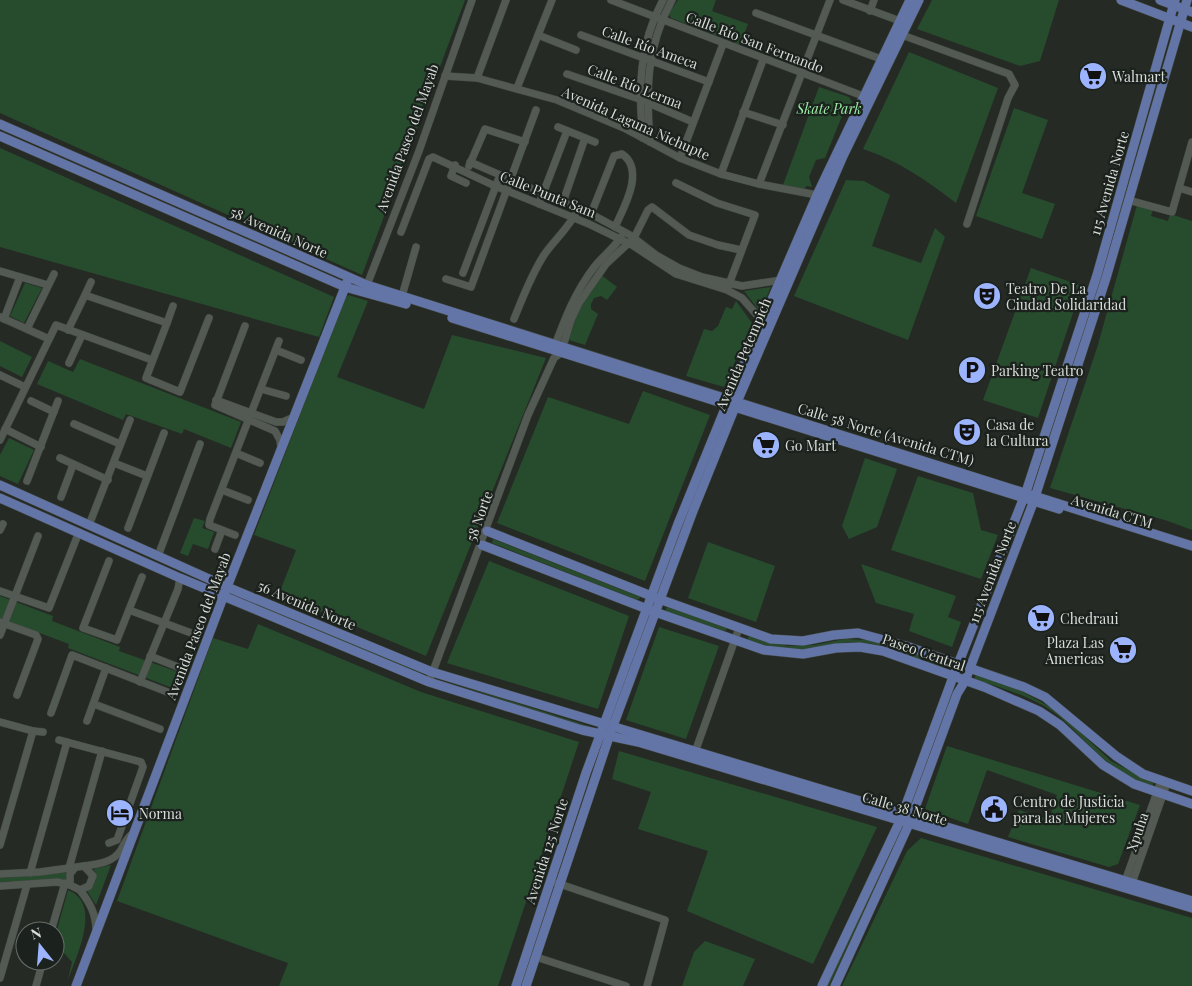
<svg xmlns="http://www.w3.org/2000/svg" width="1192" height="986" font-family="'Playfair Display',serif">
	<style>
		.green { fill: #274c2d }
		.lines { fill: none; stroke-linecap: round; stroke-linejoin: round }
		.minor-casing { stroke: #434843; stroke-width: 8 }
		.major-casing { stroke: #434843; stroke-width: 10 }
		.minor { stroke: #535a54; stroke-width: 7 }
		.major { stroke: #6375a6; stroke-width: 9 }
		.labels { text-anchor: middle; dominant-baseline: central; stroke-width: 4.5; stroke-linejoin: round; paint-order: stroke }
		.street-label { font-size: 14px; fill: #d9ddd9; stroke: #1b211c }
		.poi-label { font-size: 14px; fill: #d9ddd9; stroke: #1b211c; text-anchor: start }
		.park-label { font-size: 14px; font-style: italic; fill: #99eba4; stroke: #1b211c }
	</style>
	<rect width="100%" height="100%" fill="#252a25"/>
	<!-- green -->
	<g class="green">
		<polygon points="0,0 465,0 362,275 0,113"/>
		<polygon points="678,0 716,0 712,11 748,24 740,45 671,18 669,14"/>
		<polygon points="932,0 1059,0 1040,61 1020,66 917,29"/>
		<polygon points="1173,27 1106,264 1031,490 1105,265"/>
		<path d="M909,52L998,88L956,203C926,180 899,161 863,149Z"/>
		<polygon points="819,87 849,97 852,102 848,110 844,111 825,158 816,160 809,177 812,187 806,186 805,189 783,185"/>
		<polygon points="1014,108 1048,120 1022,193 1055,204 1042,239 976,216"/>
		<polygon points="0,148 334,297 319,337 0,247"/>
		<polygon points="846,180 864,181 890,195 872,246 921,263 935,228 945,237 908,340 794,296"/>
		<polygon points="1137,205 1153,210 1151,216 1168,221 1170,214 1192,221 1192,530 1168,521 1050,488 1097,348"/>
		<polygon points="1031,268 1082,286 1038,418 983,400"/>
		<polygon points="600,274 617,287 607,300 601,296 594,298 591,304 591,309 598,314 585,345 569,340 577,314"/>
		<polygon points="25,283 42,288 24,323 10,316"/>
		<polygon points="771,287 760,312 744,291"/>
		<polygon points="348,295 368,301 337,377 424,409 452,335 546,358 426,656 279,594 296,550 254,535 344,300"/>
		<polygon points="736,301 752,323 724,387 686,376 704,329 712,331 718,326 726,307 732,309"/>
		<polygon points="0,341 32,357 22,377 0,366"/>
		<polygon points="80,359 241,422 231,448 184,429 182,434 126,414 123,420 37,384 48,361 73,372"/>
		<polygon points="643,391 710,415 645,581 497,523 548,397 629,424"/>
		<polygon points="9,438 34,450 18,484 0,476 0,455"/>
		<polygon points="865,458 897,469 877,527 849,539 842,526"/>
		<polygon points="918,476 973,493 981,530 998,535 981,579 891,550"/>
		<polygon points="194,518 205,521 202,528 214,532 208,549 193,544 188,556 180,553"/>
		<polygon points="493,539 640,597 640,598 637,600 492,543"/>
		<polygon points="708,542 775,566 756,622 688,598"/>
		<polygon points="489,561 629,616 598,709 447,663"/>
		<polygon points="861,564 956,596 948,617 961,622 952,647 909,631 914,614 876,603"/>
		<polygon points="0,596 53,616 52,621 120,647 119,651 181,673 175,689 68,648 69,644 0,618"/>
		<polygon points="248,599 422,673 422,674 247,602"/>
		<polygon points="668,607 726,628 727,630 724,631 666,611 666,608"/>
		<polygon points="258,624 421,692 579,742 498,986 279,986 288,963 117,901 213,638 248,649"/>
		<polygon points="659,627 719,646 686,739 626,720"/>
		<path d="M750,636L788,646L814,645L845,639L869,640L903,649L944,666L940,668C913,657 885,643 855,642C841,642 827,646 813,648C791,652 769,647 748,640V637Z"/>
		<path d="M978,675L1019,690L1043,703L1058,712L1111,761L1153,783V786C1119,784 1082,734 1056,714C1032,696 1003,689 975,679V676Z"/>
		<polygon points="440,679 441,679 592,727 591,729"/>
		<polygon points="947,746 1140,805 1118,864 1109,867 1008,837 1019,810 1049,819 1057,795 987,770 968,824 925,809"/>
		<polygon points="619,751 877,827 813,964 687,911 708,851 638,829 651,792 612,779"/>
		<polygon points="902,829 829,986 827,986 900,830"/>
		<polygon points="921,838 1192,918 1192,986 842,986 907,851"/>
		<polygon points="111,865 96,905 87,891 96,880 94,869"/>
		<polygon points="68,872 67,879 0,882 0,878"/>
		<path d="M68,890C103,904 76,957 67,983L72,962L64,953L55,950V937Z"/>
		<polygon points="705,941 755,959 743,986 682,986 694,952"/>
	</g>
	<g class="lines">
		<defs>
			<g id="minor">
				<polyline points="611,0 863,96"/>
				<polyline points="843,0 900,21"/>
				<polyline points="870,11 874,0"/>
				<polyline points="756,13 881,59"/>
				<polyline points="538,35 576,50"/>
				<polyline points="581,35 709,82"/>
				<polyline points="902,35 1009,74 1015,85 1008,98 967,224"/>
				<polyline points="567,74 639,99 693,122"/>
				<polyline points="445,76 477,78 557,100 624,128 680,158 721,174 759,184 817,195"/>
				<polyline points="477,78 506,0"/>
				<polyline points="517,88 552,0"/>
				<polyline points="743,112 783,125"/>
				<polyline points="558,127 595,142"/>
				<path d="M643,138C638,89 639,44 663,0"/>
				<path d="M650,142C646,90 646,47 672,0"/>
				<polyline points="680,158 723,44"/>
				<polyline points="470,162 593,215 630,235 656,255 679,268 702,277 742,286 781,280"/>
				<polyline points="455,165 451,176 466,183"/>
				<polyline points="469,166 485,129 525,142"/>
				<polyline points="721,174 763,60"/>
				<polyline points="676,183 717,203 755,215 728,287"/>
				<polyline points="759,184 830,0"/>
				<polyline points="1179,188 1192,192"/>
				<polyline points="1128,200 1172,212 1192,142"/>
				<polyline points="563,202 585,138"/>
				<polyline points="539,204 567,131"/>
				<path d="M591,214L614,156L622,154C646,170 623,209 615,227"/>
				<polyline points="401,232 429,159 433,157 495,186 589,224 632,245 676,274 727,290 742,298 763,322"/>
				<polyline points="0,271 48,285"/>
				<polyline points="463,273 500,175"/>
				<polyline points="446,279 471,287 536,110"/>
				<polyline points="367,285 419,151 472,0"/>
				<polyline points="85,295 91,282"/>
				<polyline points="402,296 416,247"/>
				<polyline points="0,317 49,339"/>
				<polyline points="4,319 20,277"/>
				<path d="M514,319C523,297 531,275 544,255C555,239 570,227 578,209"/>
				<polyline points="167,323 173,306"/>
				<polyline points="245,326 215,405 275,431 280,440 281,448"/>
				<polyline points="27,329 54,274"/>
				<polyline points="68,330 85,295 167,323 146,378 180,392 209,318"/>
				<path d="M554,348C565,318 575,292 595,266C603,256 614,248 621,237"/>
				<polyline points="276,350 301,360"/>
				<polyline points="69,363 82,335"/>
				<polyline points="0,375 25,387"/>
				<polyline points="261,389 286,396"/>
				<polyline points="216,400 276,422 283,422 294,417"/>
				<polyline points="31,401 54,412"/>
				<polyline points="74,424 120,444"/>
				<polyline points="5,429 41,447"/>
				<polyline points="0,440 56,325 152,360"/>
				<polyline points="236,453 260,463"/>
				<polyline points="60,458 108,480"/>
				<polyline points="114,463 147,476"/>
				<polyline points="27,481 58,401"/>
				<polyline points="222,490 248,500"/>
				<polyline points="61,497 73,465"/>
				<polyline points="89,525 130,420"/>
				<polyline points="128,528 164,433"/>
				<polyline points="0,530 3,524"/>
				<polyline points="235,535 209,525 210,519 279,341"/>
				<polyline points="215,549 222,530"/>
				<polyline points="158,556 200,444"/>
				<polyline points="109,561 83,628 117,640 142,577"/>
				<polyline points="0,591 49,608 79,532"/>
				<polyline points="129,610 194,634"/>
				<polyline points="0,622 36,635 38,639 17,695"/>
				<polyline points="0,635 38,536"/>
				<polyline points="150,656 183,669"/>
				<polyline points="140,682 178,589 180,578"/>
				<polyline points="429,682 528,415 554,358 561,353 571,320 579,303 606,264 634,238 648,210 652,207 689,235 718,245 741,250"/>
				<polyline points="94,704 160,729"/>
				<polyline points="51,713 72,655 170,693"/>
				<polyline points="87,721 106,668"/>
				<polyline points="0,722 33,731 0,845"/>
				<polyline points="33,731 43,732"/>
				<polyline points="59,740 141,762 143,767 117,840 109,843"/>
				<polyline points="694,755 739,628"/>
				<path d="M84,866C97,864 113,863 121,850C124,844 126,839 132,834"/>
				<polyline points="69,868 102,751"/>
				<polyline points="30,873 67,742"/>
				<polyline points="0,874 40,872 84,866 93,876 89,886 80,890 70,885 70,874 74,869"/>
				<polyline points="557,883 665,920 647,986"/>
				<polyline points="1124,884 1161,781"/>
				<polyline points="0,886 57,882 70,885"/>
				<polyline points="1131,886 1167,783"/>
				<path d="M80,890C90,903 96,914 96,930"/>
				<polyline points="51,931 65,883"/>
				<polyline points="536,957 626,986"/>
				<polyline points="0,978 27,885"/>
				<polyline points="36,986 43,961"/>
			</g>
			<g id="major">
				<polyline points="1121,0 1192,27"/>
				<polyline points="1160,0 1192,12"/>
				<polyline points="0,124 367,285 1192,546"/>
				<polyline points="0,136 345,287 406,304"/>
				<polyline points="452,318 1059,509"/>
				<polyline points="0,485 227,587 432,672 1192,901"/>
				<polyline points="0,498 180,578 429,682 582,730 638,742 1192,908"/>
				<polyline points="487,531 659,599 771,639 803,641 834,635 858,633 906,646 1024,687 1045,697 1116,756 1143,774 1192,791"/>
				<polyline points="482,545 655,612 764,650 803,654 836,648 860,647 883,651 984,687 1039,711 1060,725 1103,765 1134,784 1192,804"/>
				<polyline points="76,986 227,587 347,282"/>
				<polyline points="516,986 586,773 678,524 729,399 817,195 910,0"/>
				<polyline points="526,986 610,734 693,511 737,402 843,156 919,0"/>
				<polyline points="822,986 900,821 953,677 1026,492 1097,275 1175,0"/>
				<polyline points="835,986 909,824 957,694 965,681 1033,503 1106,278 1187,0"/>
			</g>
		</defs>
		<!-- minor casing -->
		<use href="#minor" class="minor-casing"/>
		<!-- major casing -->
		<use href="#major" class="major-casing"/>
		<!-- minor -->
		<use href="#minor" class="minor"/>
		<!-- major -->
		<use href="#major" class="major"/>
	</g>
	<!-- icons -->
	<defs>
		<symbol id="supermarket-disc" viewBox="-11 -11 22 22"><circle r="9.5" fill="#9cb4fd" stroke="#1b211c"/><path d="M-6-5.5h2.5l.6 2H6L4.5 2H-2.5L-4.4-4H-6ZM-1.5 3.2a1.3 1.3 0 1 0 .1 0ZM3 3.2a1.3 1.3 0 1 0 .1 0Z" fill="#111"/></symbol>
		<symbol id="theatre-disc" viewBox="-11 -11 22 22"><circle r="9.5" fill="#9cb4fd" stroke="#1b211c"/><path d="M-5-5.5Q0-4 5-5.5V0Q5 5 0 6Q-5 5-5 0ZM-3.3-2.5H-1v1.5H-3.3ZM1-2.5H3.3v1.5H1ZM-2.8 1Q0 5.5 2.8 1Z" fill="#111"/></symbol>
		<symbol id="parking-disc" viewBox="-11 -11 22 22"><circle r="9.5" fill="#9cb4fd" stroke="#1b211c"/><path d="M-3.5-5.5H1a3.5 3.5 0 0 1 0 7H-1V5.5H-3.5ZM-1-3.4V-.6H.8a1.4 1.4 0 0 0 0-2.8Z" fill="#111"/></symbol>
		<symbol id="civic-disc" viewBox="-11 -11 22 22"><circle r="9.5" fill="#9cb4fd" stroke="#1b211c"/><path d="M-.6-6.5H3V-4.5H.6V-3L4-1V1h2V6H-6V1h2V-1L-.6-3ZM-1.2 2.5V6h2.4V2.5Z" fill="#111"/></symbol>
		<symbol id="hotel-disc" viewBox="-11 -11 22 22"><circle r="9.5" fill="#9cb4fd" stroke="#1b211c"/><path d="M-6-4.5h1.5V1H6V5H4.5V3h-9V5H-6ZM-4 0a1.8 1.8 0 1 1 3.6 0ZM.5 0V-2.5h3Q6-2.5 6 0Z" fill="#111"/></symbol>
	</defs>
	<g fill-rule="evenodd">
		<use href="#supermarket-disc" x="1077" y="60" width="32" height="32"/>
		<use href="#theatre-disc" x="971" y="280" width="32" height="32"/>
		<use href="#parking-disc" x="956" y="354" width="32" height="32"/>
		<use href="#theatre-disc" x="951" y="416" width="32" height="32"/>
		<use href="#supermarket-disc" x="750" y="429" width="32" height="32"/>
		<use href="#supermarket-disc" x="1025" y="602" width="32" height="32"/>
		<use href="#supermarket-disc" x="1107" y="634" width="32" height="32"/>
		<use href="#civic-disc" x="978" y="793" width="32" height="32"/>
		<use href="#hotel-disc" x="104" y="797" width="32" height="32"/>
	</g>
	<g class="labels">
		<!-- street labels -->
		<g class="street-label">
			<text transform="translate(755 42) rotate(21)">Calle Río San Fernando</text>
			<text transform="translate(650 47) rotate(20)">Calle Río Ameca</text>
			<text transform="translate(635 86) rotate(21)">Calle Río Lerma</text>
			<text transform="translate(636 123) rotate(24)">Avenida Laguna Nichupte</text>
			<text transform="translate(407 138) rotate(-70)">Avenida Paseo del Mayab</text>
			<text transform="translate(1109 183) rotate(-74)">115 Avenida Norte</text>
			<text transform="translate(548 194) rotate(22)">Calle Punta Sam</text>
			<text transform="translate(279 232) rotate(24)">58 Avenida Norte</text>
			<text transform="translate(743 354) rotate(-67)">Avenida Petempich</text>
			<text transform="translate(886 434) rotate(17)">Calle 58 Norte (Avenida CTM)</text>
			<text transform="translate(1112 511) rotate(17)">Avenida CTM</text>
			<text transform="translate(479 516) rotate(-70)">58 Norte</text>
			<text transform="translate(992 572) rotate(-69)">115 Avenida Norte</text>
			<text transform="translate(307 605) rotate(23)">56 Avenida Norte</text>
			<text transform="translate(198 626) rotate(-69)">Avenida Paseo del Mayab</text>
			<text transform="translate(924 652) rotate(19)">Paseo Central</text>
			<text transform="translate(905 808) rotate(16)">Calle 38 Norte</text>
			<text transform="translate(1137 832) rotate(-71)">Xpuha</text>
			<text transform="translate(546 851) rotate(-72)">Avenida 125 Norte</text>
		</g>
		<!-- poi labels -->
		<g class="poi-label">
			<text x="1112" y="76">Walmart</text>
			<text x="1006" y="288">Teatro De La<tspan x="1006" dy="16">Ciudad Solidaridad</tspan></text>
			<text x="991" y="370">Parking Teatro</text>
			<text x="986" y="424">Casa de<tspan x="986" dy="16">la Cultura</tspan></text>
			<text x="785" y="445">Go Mart</text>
			<text x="1060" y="618">Chedraui</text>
			<text x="1104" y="642" text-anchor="end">Plaza Las<tspan x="1104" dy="16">Americas</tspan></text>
			<text x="1013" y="801">Centro de Justicia<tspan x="1013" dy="16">para las Mujeres</tspan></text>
			<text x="139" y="813">Norma</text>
		</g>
		<!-- park labels -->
		<g class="park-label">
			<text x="829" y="108">Skate Park</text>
		</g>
	</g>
	<!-- north arrow -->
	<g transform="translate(40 946) rotate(343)"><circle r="24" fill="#1b211c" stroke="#676c68"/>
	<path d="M0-4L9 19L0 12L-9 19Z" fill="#9cb4fd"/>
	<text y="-8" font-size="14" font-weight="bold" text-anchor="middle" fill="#d9ddd9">N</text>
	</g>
</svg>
